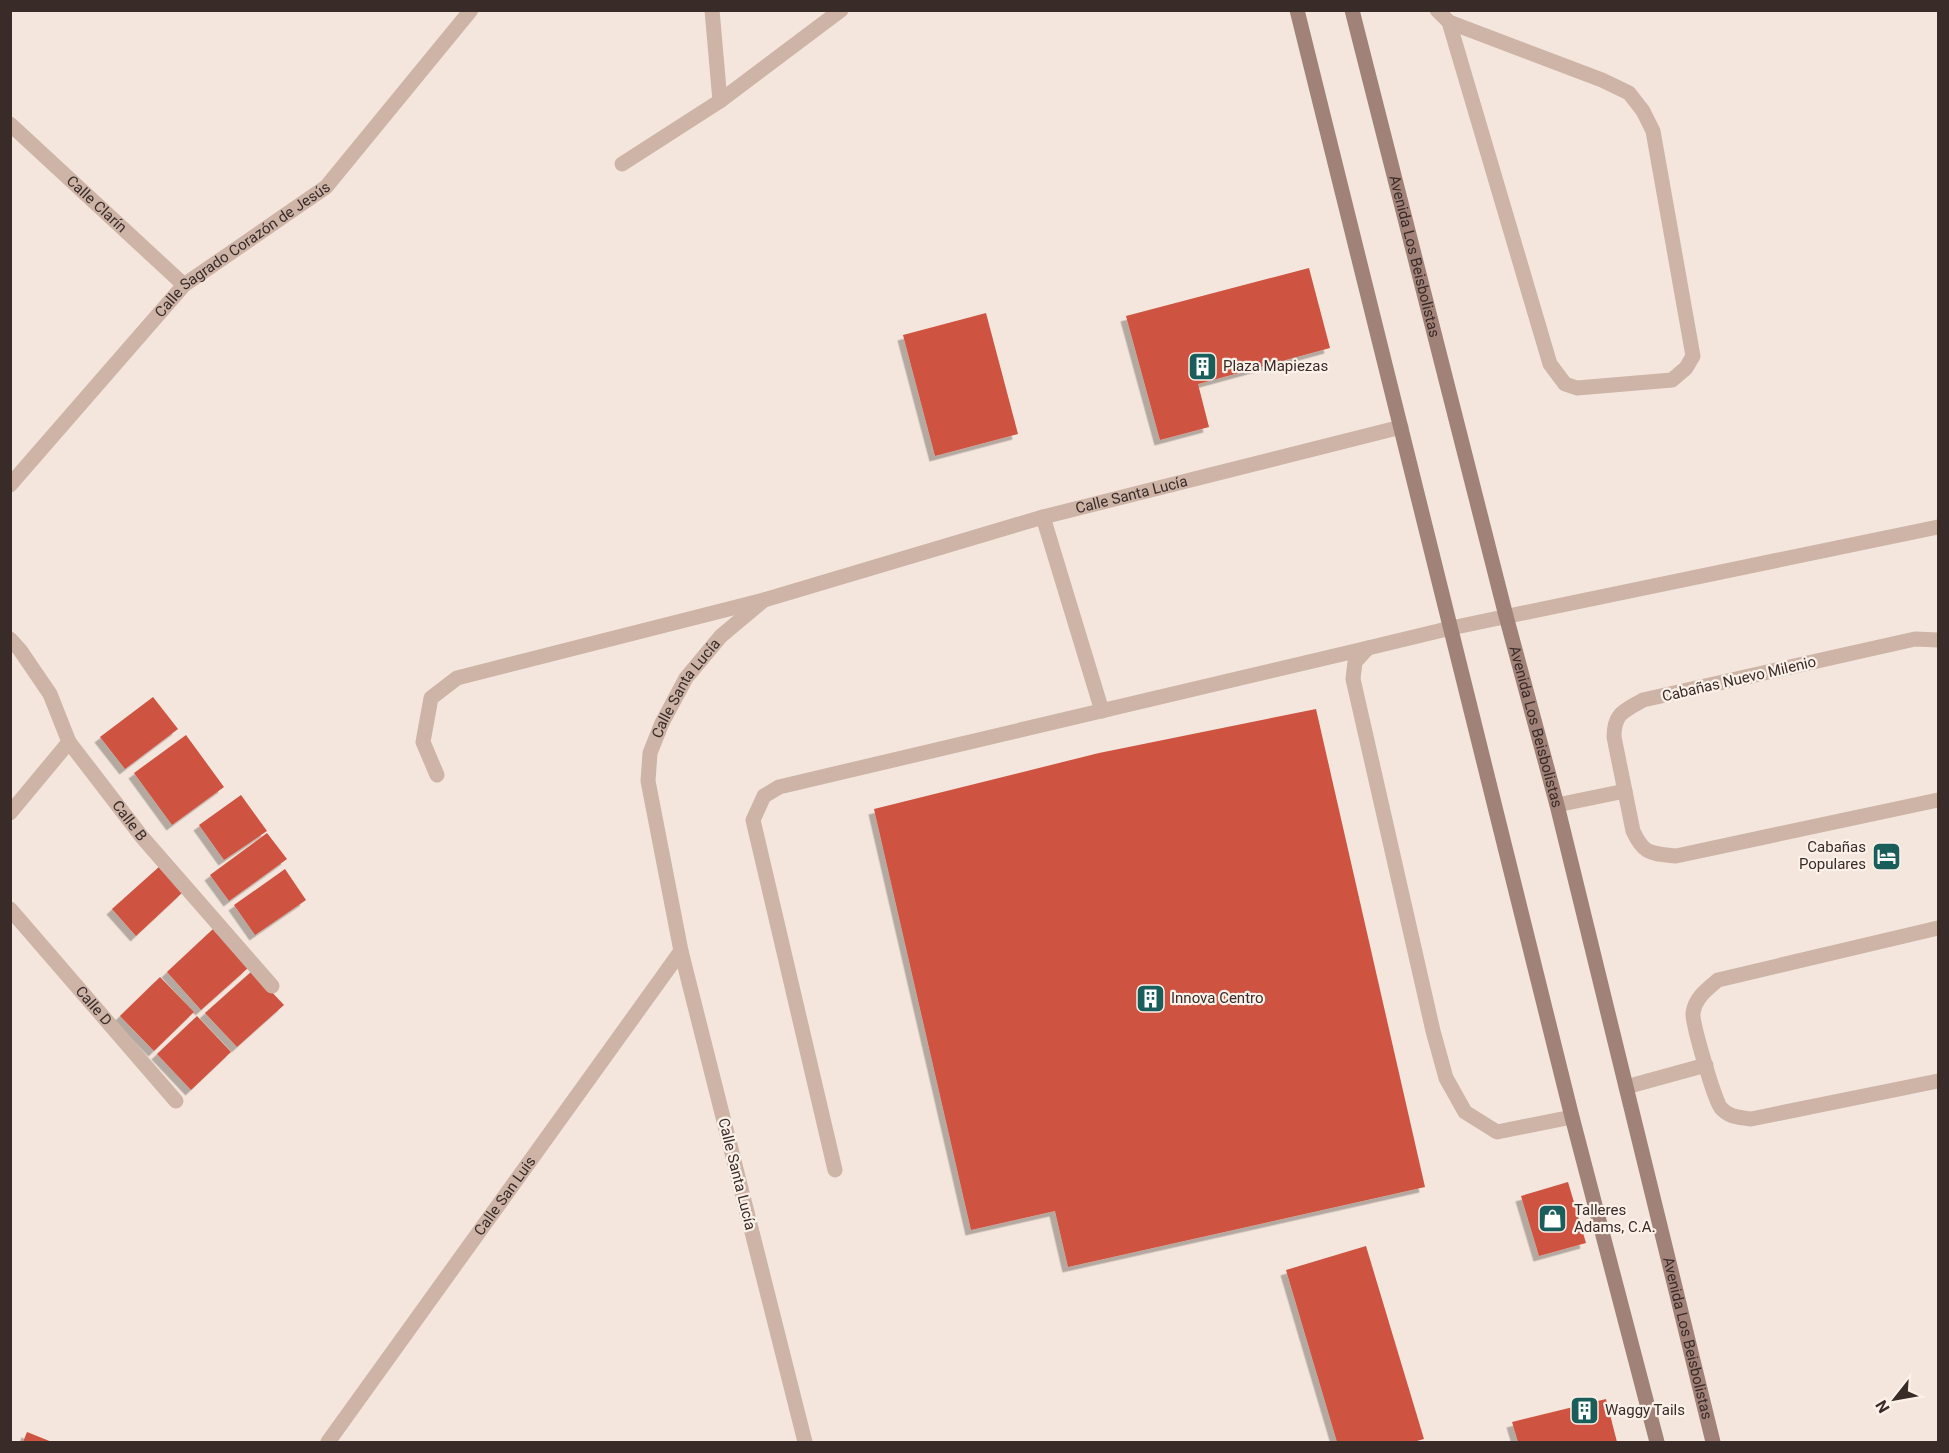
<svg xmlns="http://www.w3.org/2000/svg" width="1949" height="1453" font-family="Roboto,sans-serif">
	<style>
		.building { fill: #ce5340; filter: url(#shadow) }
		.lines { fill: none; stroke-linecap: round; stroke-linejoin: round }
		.service { stroke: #cdb4a7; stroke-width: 15 }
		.minor { stroke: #cdb4a7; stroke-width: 15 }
		.secondary { stroke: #a18278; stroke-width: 15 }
		.labels { text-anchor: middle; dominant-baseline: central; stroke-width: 4.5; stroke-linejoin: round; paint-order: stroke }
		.street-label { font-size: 15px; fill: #392b28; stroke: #fbf1e9 }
		.poi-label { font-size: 15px; fill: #392b28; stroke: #fbf1e9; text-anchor: start }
	</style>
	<defs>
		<filter id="shadow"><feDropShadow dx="-5.5" dy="5.5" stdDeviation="0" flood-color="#0004"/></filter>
	</defs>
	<rect width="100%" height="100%" fill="#f4e6dc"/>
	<!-- building -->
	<g class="building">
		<polygon points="1309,268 1330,348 1198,384 1209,427 1160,440 1126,316"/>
		<polygon points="986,313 1018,434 935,456 903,335"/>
		<polygon points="153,697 178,729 125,769 100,737"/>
		<polygon points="1316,709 1425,1187 1068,1267 1055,1211 971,1230 874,809 1099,753"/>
		<polygon points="186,735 224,787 172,825 134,773"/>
		<polygon points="241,795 267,831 224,860 199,825"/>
		<polygon points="267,833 287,859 229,901 210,875"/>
		<polygon points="160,866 183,892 136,936 112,909"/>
		<polygon points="285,869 306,900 255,935 234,905"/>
		<polygon points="213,929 248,968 201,1010 167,972"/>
		<polygon points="252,971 284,1005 237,1047 205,1013"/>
		<polygon points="160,977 194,1012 154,1051 120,1016"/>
		<polygon points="197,1016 231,1052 191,1090 157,1054"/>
		<polygon points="1568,1182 1586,1243 1539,1256 1521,1196"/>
		<polygon points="1366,1246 1424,1439 1413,1442 1337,1442 1286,1270"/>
		<polygon points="1606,1399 1617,1442 1518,1442 1512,1422"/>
		<polygon points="27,1432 52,1442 23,1442"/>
	</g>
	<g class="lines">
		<!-- service -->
		<g class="service">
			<polyline points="712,10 720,101 841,10"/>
			<polyline points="1437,10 1449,22 1602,80 1629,93 1643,111 1653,131 1693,356 1686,368 1672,380 1577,388 1565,384 1550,364 1449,22"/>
			<polyline points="622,164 720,101"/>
			<polyline points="1043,517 1102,711"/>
			<polyline points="1451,628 1368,648 1355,662 1353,679 1433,1031 1446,1078 1465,1112 1497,1132 1572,1117"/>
			<path d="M1938,640L1915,639L1643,700C1624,711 1614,713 1614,737L1633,831C1644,855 1651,853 1676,856L1938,800"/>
			<polyline points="437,775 423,742 431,698 457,678 764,600"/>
			<polyline points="1557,805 1625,791"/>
			<path d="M1938,928L1718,980C1707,989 1695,998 1693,1013C1692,1023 1715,1102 1721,1108C1730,1118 1739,1117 1751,1119L1938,1081"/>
			<polyline points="1626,1087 1706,1065"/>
			<polyline points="835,1170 753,820 764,796 779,787 1368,648"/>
		</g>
		<!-- minor -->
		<g class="minor">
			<path id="s1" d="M10,124L184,285"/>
			<path id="s2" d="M10,485L184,285L326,187L471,10"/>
			<polyline points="1451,628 1938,527"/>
			<path id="s3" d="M10,639L20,650L50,694L69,742L142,837L272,986"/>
			<polyline points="10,813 69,742"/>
			<path id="s4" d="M10,909L176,1101"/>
			<path id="s5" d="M328,1442L681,951"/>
			<path id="s6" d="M805,1442L681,951L648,781L650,753L662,723L686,678L721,636L764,600L1043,517L1401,427"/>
		</g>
		<!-- secondary -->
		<g class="secondary">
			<polyline points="1297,10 1572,1117 1657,1442"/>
			<path id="s7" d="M1352,10L1506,616L1557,805L1713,1442"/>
		</g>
	</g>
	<!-- icons -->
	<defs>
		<symbol id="building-square" viewBox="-11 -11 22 22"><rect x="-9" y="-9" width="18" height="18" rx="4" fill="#1a5e5b" stroke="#fbf1e9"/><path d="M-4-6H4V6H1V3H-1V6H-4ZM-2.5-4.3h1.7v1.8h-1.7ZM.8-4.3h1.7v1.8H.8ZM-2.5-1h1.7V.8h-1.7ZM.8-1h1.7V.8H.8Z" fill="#fff"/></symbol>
		<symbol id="hotel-square" viewBox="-11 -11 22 22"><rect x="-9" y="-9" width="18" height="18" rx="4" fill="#1a5e5b" stroke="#fbf1e9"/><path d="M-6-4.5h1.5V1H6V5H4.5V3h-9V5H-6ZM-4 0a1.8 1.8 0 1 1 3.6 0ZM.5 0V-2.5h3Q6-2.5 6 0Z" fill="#fff"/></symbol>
		<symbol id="shop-square" viewBox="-11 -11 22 22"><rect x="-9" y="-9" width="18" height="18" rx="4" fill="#1a5e5b" stroke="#fbf1e9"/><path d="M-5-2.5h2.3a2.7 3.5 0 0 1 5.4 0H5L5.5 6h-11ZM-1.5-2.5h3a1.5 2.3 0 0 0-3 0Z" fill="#fff"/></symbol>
	</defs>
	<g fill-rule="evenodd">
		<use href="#building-square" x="1186" y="350" width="33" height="33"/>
		<use href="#hotel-square" x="1870" y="840" width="33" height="33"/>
		<use href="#building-square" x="1134" y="982" width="33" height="33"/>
		<use href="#shop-square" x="1536" y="1202" width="33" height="33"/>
		<use href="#building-square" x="1568" y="1394" width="33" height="33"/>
	</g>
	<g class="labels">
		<!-- street labels -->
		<g class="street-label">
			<text stroke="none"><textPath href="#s1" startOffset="118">Calle Clarín</textPath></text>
			<text stroke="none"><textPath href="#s2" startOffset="333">Calle Sagrado Corazón de Jesús</textPath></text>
			<text stroke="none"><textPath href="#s7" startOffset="254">Avenida Los Beisbolistas</textPath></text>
			<text stroke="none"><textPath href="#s6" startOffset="1284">Calle Santa Lucía</textPath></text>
			<text transform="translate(1739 679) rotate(-13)">Cabañas Nuevo Milenio</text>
			<text stroke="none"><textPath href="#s6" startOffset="782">Calle Santa Lucía</textPath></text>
			<text stroke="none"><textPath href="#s7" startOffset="740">Avenida Los Beisbolistas</textPath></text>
			<text stroke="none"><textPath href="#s3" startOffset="219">Calle B</textPath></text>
			<text stroke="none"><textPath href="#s4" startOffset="128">Calle D</textPath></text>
			<text transform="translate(737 1174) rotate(76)">Calle Santa Lucía</text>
			<text stroke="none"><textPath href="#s5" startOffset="303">Calle San Luis</textPath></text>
			<text stroke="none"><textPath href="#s7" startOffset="1370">Avenida Los Beisbolistas</textPath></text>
		</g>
		<!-- poi labels -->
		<g class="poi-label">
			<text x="1223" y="366">Plaza Mapiezas</text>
			<text x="1866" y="847" text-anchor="end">Cabañas<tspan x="1866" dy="17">Populares</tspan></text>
			<text x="1171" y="998">Innova Centro</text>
			<text x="1574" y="1210">Talleres<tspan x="1574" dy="17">Adams, C.A.</tspan></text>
			<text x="1605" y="1410">Waggy Tails</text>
		</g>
	</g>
	<!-- border -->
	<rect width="1949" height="1453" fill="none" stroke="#392b28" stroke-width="24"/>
	<!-- north arrow -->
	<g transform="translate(1895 1399) rotate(239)" stroke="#fbf1e9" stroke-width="4.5" paint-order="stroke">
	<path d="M0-4.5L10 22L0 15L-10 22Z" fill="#392b28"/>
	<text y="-9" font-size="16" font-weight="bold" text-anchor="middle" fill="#392b28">N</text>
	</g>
</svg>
